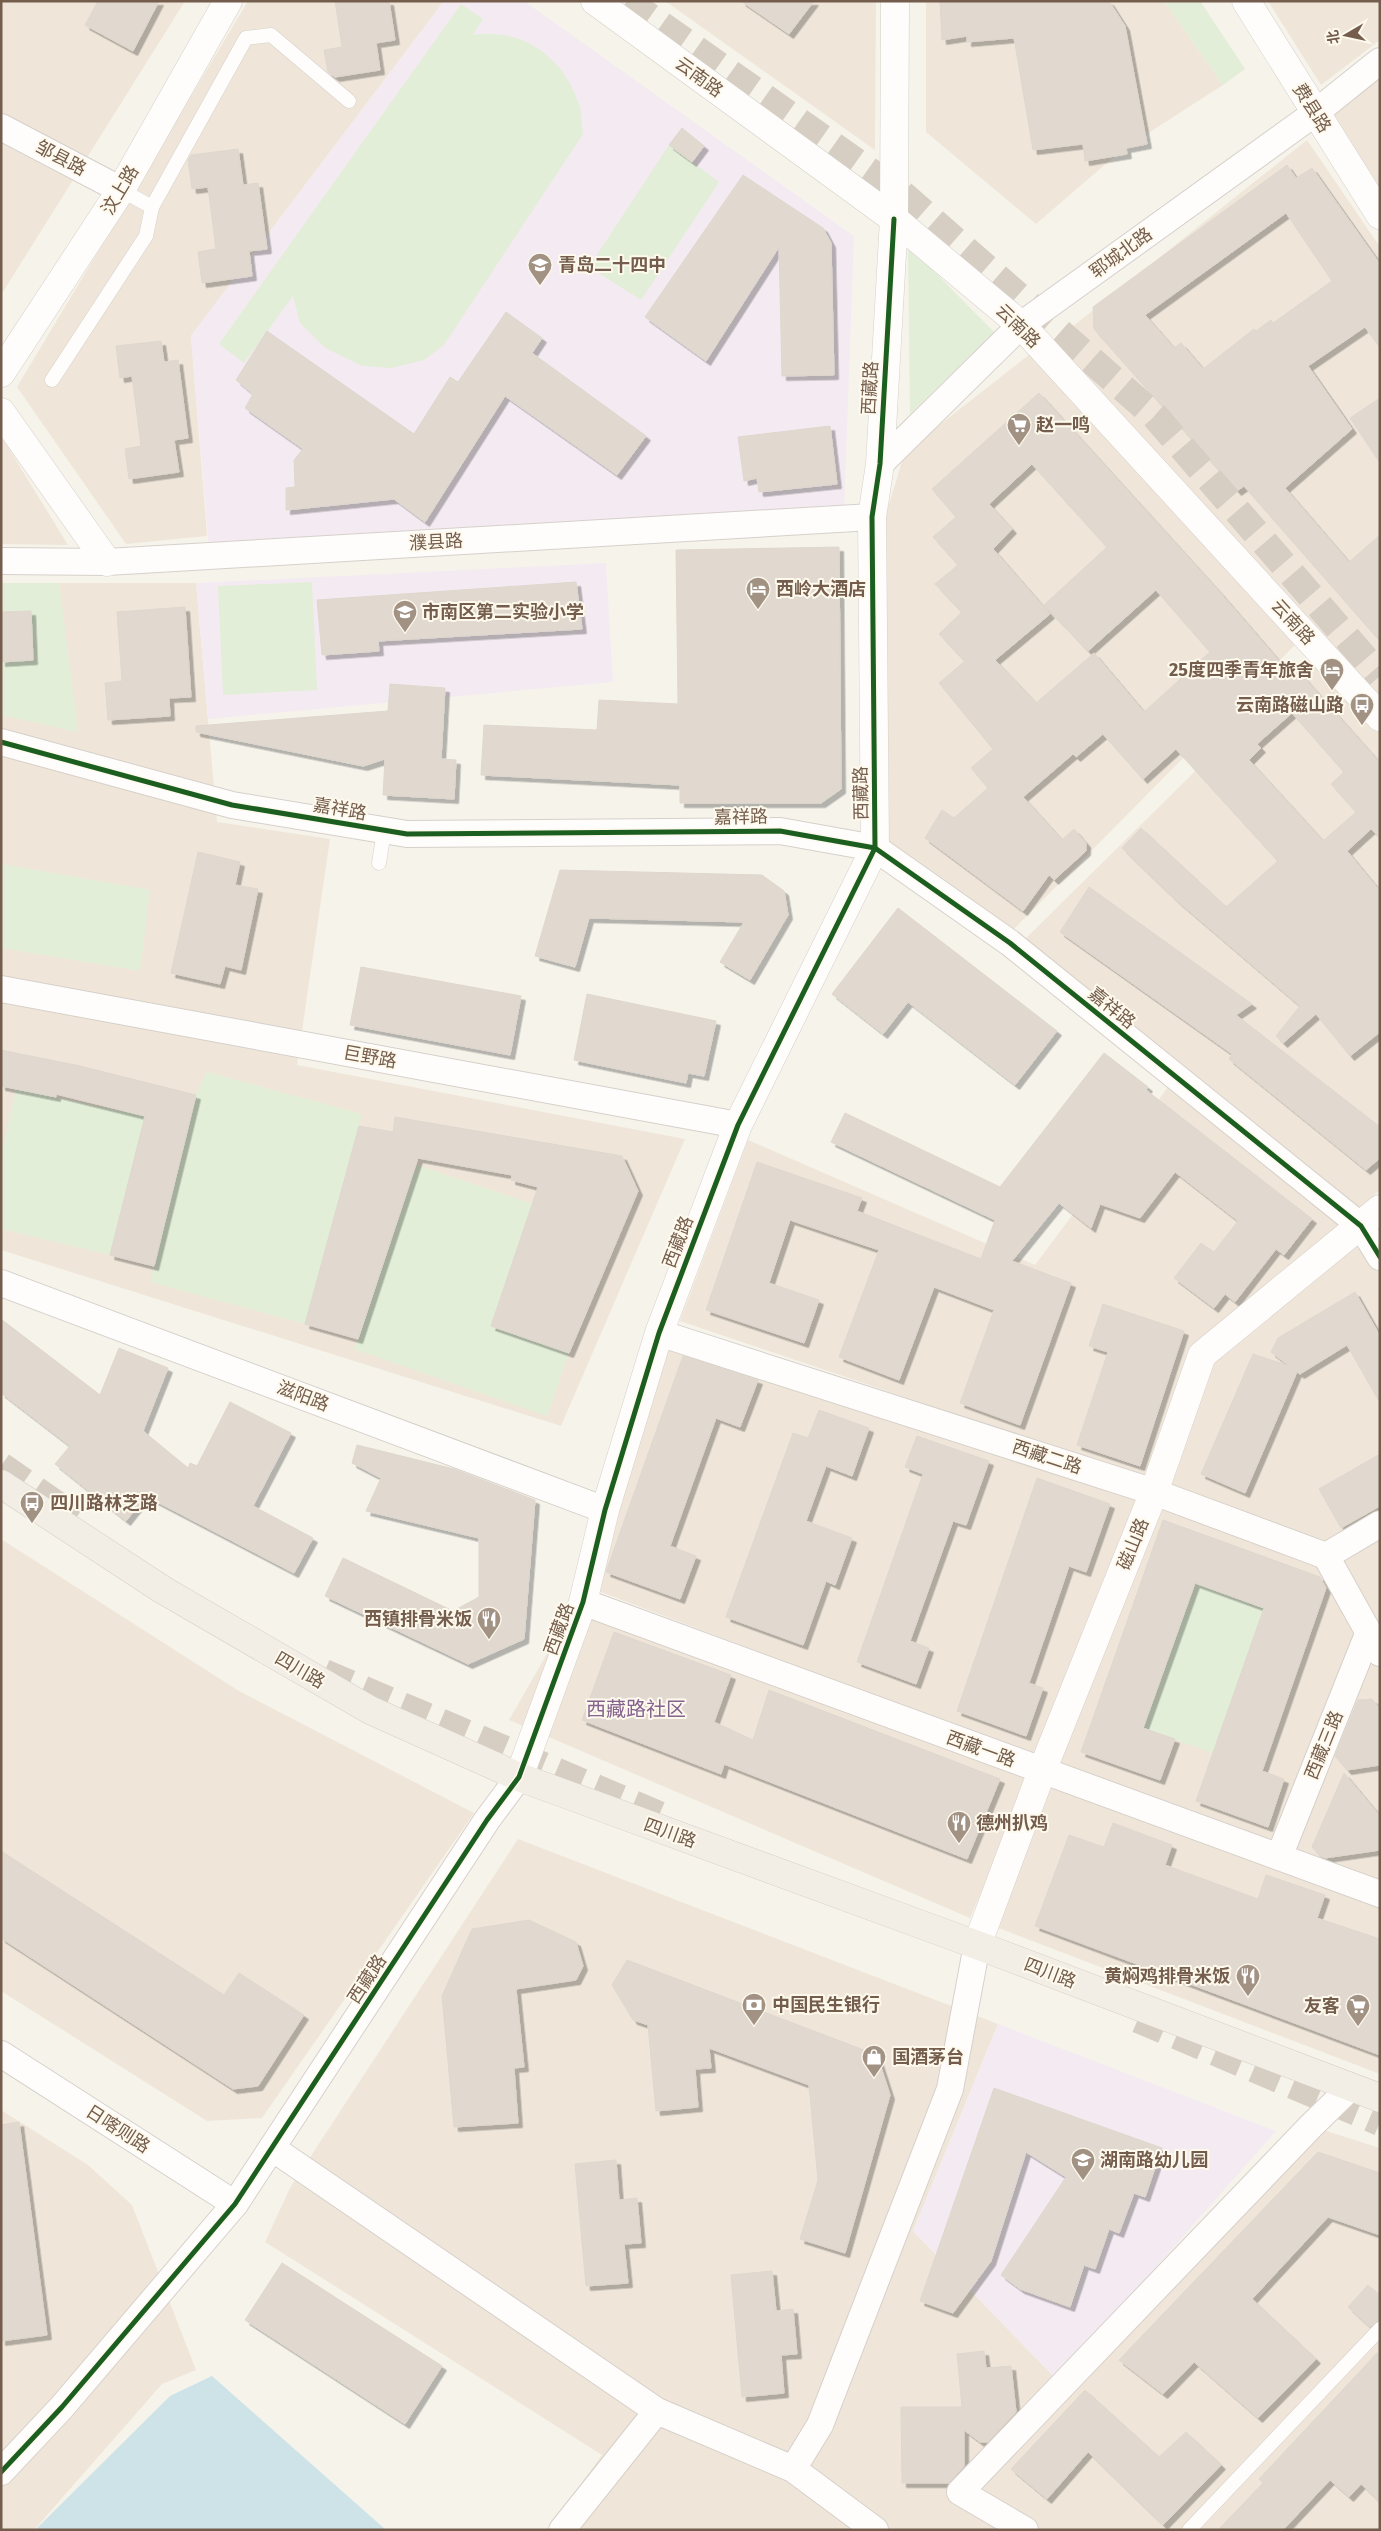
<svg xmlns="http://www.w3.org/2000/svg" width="1381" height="2531" font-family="'Fira Sans','Noto Sans SC',sans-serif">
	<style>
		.residential { fill: #efe6d9 }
		.education { fill: #f4ebf2 }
		.green { fill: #e2eed7 }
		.water { fill: #cde3e7 }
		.building { fill: #e1d9d0; stroke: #dfd7ce; fill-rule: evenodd; filter: url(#shadow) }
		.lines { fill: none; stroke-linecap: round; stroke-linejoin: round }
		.trunk-tunnel { stroke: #d6cec3; stroke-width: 28; stroke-dasharray: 28 14; stroke-linecap: butt }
		.service-casing { stroke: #d6d0ca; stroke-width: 15 }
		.minor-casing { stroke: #d6d0ca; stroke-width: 28 }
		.tertiary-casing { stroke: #d6d0ca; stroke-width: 29 }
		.secondary-casing { stroke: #d4cfc6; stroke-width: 29 }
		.primary-casing { stroke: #d5cec6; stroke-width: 29 }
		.service { stroke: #fefdfc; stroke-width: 14 }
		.minor { stroke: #fefdfc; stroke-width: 26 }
		.tertiary { stroke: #fefdfc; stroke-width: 28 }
		.secondary { stroke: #fefdfc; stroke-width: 28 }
		.primary { stroke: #f2eee6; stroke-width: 28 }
		.cycleway-casing { stroke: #fef9ed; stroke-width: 8 }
		.cycleway { stroke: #1b5e20; stroke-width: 5 }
		.labels { text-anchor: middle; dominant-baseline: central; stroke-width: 4; stroke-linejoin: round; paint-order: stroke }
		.street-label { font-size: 18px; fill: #745d4c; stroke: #fef9ed }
		.poi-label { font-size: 18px; font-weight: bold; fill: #745d4c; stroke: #fef9ed; text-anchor: start }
		.quarter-label { font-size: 20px; fill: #856490; stroke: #fef9ed }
	</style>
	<defs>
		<filter id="shadow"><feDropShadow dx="4.5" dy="4.5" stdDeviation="0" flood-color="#0004"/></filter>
	</defs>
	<rect width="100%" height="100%" fill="#f6f3eb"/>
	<!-- residential -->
	<g class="residential">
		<polygon points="1,1 185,1 1,295"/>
		<polygon points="248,1 444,1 191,336 207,536 126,544 17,387"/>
		<polygon points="665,1 876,1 875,150"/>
		<polygon points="926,1 1164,1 1223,85 1122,150 1036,224 926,132"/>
		<polygon points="1268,1 1380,1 1380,40 1321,85"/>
		<polygon points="1380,78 1380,188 1332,114"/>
		<polygon points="1307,140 1380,247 1380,702 1052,343"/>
		<polygon points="1030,354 1298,642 1011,932 888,844 885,517 905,452"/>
		<polygon points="1,436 68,545 1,544"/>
		<polygon points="1,583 196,583 217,822 330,839 297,1065 685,1139 561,1426 1,1250"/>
		<polygon points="1313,655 1380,729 1380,1190 1357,1210 1022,942"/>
		<polygon points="1168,1087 1345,1223 1190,1353 1147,1479 680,1321 748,1140 1035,1265"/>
		<polygon points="1356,1230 1380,1268 1380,1525 1320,1561 1380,1664 1380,1887 585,1586 663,1344 1150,1502 1202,1355"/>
		<polygon points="1380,1532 1380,1636 1335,1559"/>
		<polygon points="1,1539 239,1691 474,1813 262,2118 207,2121 1,1991"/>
		<polygon points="576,1603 1033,1775 970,1918 509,1720"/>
		<polygon points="1048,1784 1380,1906 1380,2074 988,1924"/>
		<polygon points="518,1839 998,2024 913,2231 1057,2380 1311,2126 1380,2148 1380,2530 547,2530 602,2455 265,2242 290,2188"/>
		<polygon points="1,2110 88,2165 132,2205 196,2370 162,2384 34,2530 1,2530"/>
	</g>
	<!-- education -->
	<g class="education">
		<polygon points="444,1 524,1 854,236 844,514 209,550 191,336"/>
		<polygon points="606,563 613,682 208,719 196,583"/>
		<polygon points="998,2024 1276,2131 1057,2380 913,2231"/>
	</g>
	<!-- green -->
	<g class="green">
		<polygon points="1164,1 1200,1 1245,69 1223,85"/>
		<path d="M461,4L483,19L473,35C524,27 566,59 580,108C582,116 582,126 583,134L444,345L424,360L392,368L362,366L325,348L300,323L293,296L244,363L219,344Z"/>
		<polygon points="669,145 719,182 641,300 589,267"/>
		<polygon points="908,245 994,332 910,414"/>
		<polygon points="312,582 317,690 223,695 218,586"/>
		<polygon points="1,583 59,583 78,732 1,715"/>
		<polygon points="1,864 150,890 140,971 1,948"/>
		<polygon points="207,1072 362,1114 305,1324 150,1282 196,1095"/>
		<polygon points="16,1089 145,1116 110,1255 1,1229 1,1158"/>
		<polygon points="417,1165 532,1204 491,1326 569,1353 547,1416 354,1349"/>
		<polygon points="1195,1583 1264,1608 1213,1753 1143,1728"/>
	</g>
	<!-- water -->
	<polygon class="water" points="212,2376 386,2530 35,2530 170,2396"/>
	<!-- building -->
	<g class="building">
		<polygon points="98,1 159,1 133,51 85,25"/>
		<polygon points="335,1 389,1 395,40 376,43 380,70 335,77 328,72 324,50 342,47"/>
		<polygon points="741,1 814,1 789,34"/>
		<polygon points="940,1 1109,1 1125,26 1147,144 1126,148 1127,154 1085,161 1083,144 1033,150 1014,38 967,42 967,36 942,40"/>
		<polygon points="682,128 704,146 692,162 669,145"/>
		<polygon points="238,149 243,185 258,183 267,249 249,251 252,276 202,283 198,252 216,249 208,187 192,189 188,160 191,155"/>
		<path d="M1287,165L1296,178L1312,168L1380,264V348L1365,327L1308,366L1352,429L1285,488L1349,562L1380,535V641L1244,486L1237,491L1094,329L1093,307ZM1286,213L1332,281L1273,323L1271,320L1256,331L1254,329L1203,369L1181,343L1174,348L1145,315Z"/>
		<polygon points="743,175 823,228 831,243 834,375 782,376 779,247 706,361 645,317"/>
		<polygon points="506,312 542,338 532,353 646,436 617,475 505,396 425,522 394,499 286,510 286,488 295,487 294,460 303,449 245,408 253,394 236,380 267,331 414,434 450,377 458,382"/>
		<polygon points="161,341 164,362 178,360 188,438 174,440 179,472 129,479 125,449 141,446 132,376 120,378 116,346"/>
		<path d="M1039,393L1217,589L1294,678L1300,673L1380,763V838L1371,829L1347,851L1380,891V1032L1350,1056L1316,1014L1283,1043L1276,1036L1300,1006L1175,899L1122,848L1141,828L1226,907L1278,861L1176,749L1143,779L1103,734L1076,757L1073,754L1023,797L1062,840L1074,829L1086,843V851L1054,880L1049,875L1023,911L925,838L942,810L954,818L988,788L971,768L993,749L939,683L965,661L939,634L962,612L935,584L958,565L933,537L956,517L932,489ZM1032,464L1107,547L1044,605L1088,651L1156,590L1210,652L1144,712L1094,653L1036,703L995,660L1050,614L993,549L1012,529L989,504ZM1292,713L1344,772L1331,784L1356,812L1323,841L1249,760L1261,748L1257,744Z"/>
		<polygon points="1380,398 1380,463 1350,418"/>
		<polygon points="830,426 837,484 759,492 757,478 744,481 738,437"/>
		<polygon points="839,547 841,789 821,803 680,803 680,785 481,775 484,725 597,730 599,700 678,704 676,550"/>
		<polygon points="576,582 582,629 378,641 379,651 322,655 317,600"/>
		<polygon points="185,607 191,697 169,698 170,716 108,720 105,683 122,681 117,612"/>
		<polygon points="31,611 33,660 1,662 1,612"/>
		<polygon points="390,684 445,688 441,759 456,760 454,799 383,795 385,759 363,766 196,732 196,726 388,711"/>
		<polygon points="198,852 240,862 235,885 258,889 241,970 225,966 220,984 171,973"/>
		<polygon points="560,870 762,875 784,891 788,915 750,980 720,962 744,922 589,918 575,967 535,956"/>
		<polygon points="1089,887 1252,1004 1236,1015 1380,1127 1380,1158 1366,1170 1229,1059 1232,1054 1060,932"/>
		<polygon points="898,908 1057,1031 1015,1085 908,1002 883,1034 832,994"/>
		<polygon points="361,967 521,996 510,1055 350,1025"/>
		<polygon points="587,994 716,1021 704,1076 688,1073 686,1083 574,1060"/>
		<polygon points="1,1050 80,1066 196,1095 154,1266 110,1255 145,1116 56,1094 56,1097 1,1086"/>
		<polygon points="1104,1053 1148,1087 1146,1090 1312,1219 1284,1255 1276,1249 1235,1302 1225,1294 1214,1308 1174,1278 1201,1243 1214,1252 1238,1221 1175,1172 1140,1218 1100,1204 1091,1228 1059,1203 1012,1261 1071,1283 1020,1425 960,1403 994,1310 934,1287 899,1380 839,1357 879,1250 790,1220 769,1283 819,1300 804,1343 706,1310 757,1162 862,1198 857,1211 981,1259 995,1220 831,1142 845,1113 1000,1187"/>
		<polygon points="395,1117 622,1156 638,1191 569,1353 491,1326 538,1187 511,1180 512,1175 418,1158 358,1339 305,1324 359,1126 393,1132"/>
		<polygon points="1355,1292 1380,1336 1380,1403 1347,1345 1300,1374 1297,1372 1245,1493 1201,1474 1253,1354 1289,1366 1271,1352 1278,1338"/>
		<polygon points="1103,1304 1184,1331 1140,1466 1077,1445 1108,1352 1089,1346"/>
		<polygon points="1,1319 100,1395 119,1348 168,1368 143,1431 188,1468 190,1463 197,1466 230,1402 291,1433 253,1506 313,1538 294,1573 146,1496 126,1521 55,1464 70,1446 1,1393"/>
		<polygon points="683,1356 758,1380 740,1427 716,1418 670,1546 696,1556 680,1599 606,1572"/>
		<polygon points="819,1410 869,1428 852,1476 826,1466 806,1521 852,1538 835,1585 826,1581 803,1645 726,1617 793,1433 808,1438"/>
		<polygon points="917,1436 989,1461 966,1525 953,1521 910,1641 929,1648 916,1684 857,1662 923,1474 905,1467"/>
		<polygon points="357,1445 454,1469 535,1500 524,1639 468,1664 325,1596 343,1558 453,1611 479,1597 479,1538 366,1511 381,1478 352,1463"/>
		<polygon points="1380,1454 1380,1506 1341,1528 1319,1489"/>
		<polygon points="1037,1478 1110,1504 1086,1572 1069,1566 1029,1683 1043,1688 1026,1736 957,1711"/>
		<polygon points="1163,1520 1320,1577 1326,1588 1262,1771 1284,1779 1268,1827 1196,1801 1264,1608 1195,1583 1143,1728 1175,1739 1160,1780 1081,1752"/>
		<polygon points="614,1632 731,1675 714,1722 753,1740 769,1690 1000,1779 967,1859 724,1764 721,1774 582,1720"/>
		<polygon points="1372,1699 1380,1709 1380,1765 1347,1770 1335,1756 1358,1700"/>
		<polygon points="1344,1773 1380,1816 1380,1850 1325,1858 1320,1856 1312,1847"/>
		<polygon points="1113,1823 1172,1845 1165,1865 1258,1899 1266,1875 1325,1895 1317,1918 1380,1939 1380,2055 1035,1926 1069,1835 1104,1847"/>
		<polygon points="1,1851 224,1995 239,1973 304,2015 258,2086 233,2089 1,1938"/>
		<polygon points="529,1920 576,1942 583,1966 576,1980 516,1989 524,2067 514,2068 518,2123 454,2127 442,1996 472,1929"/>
		<polygon points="627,1960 877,2055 890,2095 845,2253 800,2239 818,2180 809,2085 709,2048 711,2068 695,2069 698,2107 656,2111 648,2025 633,2020 612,1985"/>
		<polygon points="994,2088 1162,2148 1145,2197 1134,2193 1119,2233 1109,2229 1095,2269 1084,2265 1070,2307 1020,2289 1001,2275 1066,2177 1026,2152 991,2261 953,2313 920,2301"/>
		<polygon points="19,2122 47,2335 1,2341 1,2125"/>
		<polygon points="1318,2152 1380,2173 1380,2235 1328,2217 1252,2299 1316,2359 1258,2418 1194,2362 1163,2394 1119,2360"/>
		<polygon points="616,2160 619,2200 637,2198 641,2243 624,2244 628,2283 586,2286 575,2164"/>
		<polygon points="282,2263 442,2366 405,2424 245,2320"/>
		<polygon points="772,2271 776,2311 793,2309 797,2354 781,2355 784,2393 742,2397 731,2275"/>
		<polygon points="1368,2285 1380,2296 1380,2320 1370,2327 1348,2307"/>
		<polygon points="1380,2350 1380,2502 1361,2484 1349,2497 1330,2480 1283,2530 1218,2530 1263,2483 1259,2479"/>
		<polygon points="984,2351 986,2368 1011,2366 1016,2412 988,2442 980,2442 964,2430 964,2466 949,2483 902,2483 901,2407 962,2407 957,2354"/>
		<polygon points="1085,2390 1159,2457 1186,2432 1221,2465 1163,2525 1088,2452 1047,2499 1011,2469"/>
	</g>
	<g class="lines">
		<!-- trunk-tunnel -->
		<g class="trunk-tunnel">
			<polyline points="627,1 902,194 1155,416 1380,676"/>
			<polyline points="1,1466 76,1518"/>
			<polyline points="324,1673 666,1818"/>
			<polyline points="1138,2019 1380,2122"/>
		</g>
		<defs>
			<g id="service">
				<polyline points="152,207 246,38 271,35 349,101"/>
				<polyline points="52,380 146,236 152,207 121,190"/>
				<polyline points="379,863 384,831"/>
				<polyline points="1189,2530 1380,2329"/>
			</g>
			<g id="minor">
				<polyline points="1,127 121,190"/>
				<polyline points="880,464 1021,325 1315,113 1380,61"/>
				<polyline points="1,561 107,562 872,517"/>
				<polyline points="1,742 232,805 407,834 780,831 875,848 1010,943 1361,1226 1380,1257"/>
				<polyline points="1,989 738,1125"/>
				<polyline points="1,1283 605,1510"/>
				<polyline points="659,1333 1154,1492 1326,1556 1380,1653"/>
				<polyline points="1326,1556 1380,1524"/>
				<polyline points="583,1602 1380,1894"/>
				<polyline points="1279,1857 1368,1634"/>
				<polyline points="1,2054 235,2204"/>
				<polyline points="272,2148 657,2411 793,2469 875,2530"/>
				<polyline points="793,2469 820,2425 950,2089 977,1945"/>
				<polyline points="1,2472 62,2407 235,2204 487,1820 519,1777"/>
				<polyline points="562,2530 657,2411"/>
				<polyline points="1025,2530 960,2492 1311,2126 1351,2087"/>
			</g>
			<g id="tertiary">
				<polyline points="1246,1 1380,215"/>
				<polyline points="894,219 1021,325 1380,717"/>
				<polyline points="1,373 121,190 228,1"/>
				<polyline points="1,412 107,562"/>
				<polyline points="519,1777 583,1602 605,1510 659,1333 738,1125 875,848 872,517 880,464 894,219"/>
				<polyline points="977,1945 1042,1771 1154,1492 1202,1355 1380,1209"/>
			</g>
			<g id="secondary">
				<polyline points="595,1 894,219"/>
				<polyline points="894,219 895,1"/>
			</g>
			<polyline id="primary" points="1,1484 163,1590 370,1710 519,1777 977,1945 1380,2098"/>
		</defs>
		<!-- service casing -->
		<use href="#service" class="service-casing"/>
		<!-- minor casing -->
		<use href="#minor" class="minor-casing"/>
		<!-- tertiary casing -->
		<use href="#tertiary" class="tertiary-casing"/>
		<!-- secondary casing -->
		<use href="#secondary" class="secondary-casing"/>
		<!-- primary casing -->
		<use href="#primary" class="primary-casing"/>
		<!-- service -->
		<use href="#service" class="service"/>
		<!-- minor -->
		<use href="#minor" class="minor"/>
		<!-- tertiary -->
		<use href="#tertiary" class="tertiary"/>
		<!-- secondary -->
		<use href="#secondary" class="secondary"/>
		<!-- primary -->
		<use href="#primary" class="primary"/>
		<defs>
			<g id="cycleway">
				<polyline points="1,742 232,805 407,834 780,831 875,848 1010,943 1361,1226 1380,1257"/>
				<polyline points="1,2472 62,2407 235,2204 487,1820 519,1777 583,1602 605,1510 659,1333 738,1125 875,848 872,517 880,464 894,219"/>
			</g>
		</defs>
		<!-- cycleway casing -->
		<use href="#cycleway" class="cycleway-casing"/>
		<!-- cycleway -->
		<use href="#cycleway" class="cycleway"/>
	</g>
	<!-- icons -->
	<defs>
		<symbol id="school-pin" viewBox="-11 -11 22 30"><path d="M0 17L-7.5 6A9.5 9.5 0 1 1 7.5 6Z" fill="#a29284" stroke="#fef9ed"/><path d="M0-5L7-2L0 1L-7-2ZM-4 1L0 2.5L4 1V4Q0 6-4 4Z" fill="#fff"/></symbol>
		<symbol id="supermarket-pin" viewBox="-11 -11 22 30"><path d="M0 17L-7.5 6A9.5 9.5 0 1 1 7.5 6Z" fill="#a29284" stroke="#fef9ed"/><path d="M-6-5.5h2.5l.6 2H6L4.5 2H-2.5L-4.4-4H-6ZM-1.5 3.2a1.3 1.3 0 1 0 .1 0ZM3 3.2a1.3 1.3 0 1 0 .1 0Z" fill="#fff"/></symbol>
		<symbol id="hotel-pin" viewBox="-11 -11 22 30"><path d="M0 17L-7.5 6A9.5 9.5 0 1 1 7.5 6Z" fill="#a29284" stroke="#fef9ed"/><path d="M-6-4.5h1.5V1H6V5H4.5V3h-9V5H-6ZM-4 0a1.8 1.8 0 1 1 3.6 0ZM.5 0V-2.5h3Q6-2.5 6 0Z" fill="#fff"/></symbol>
		<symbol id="bus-pin" viewBox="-11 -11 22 30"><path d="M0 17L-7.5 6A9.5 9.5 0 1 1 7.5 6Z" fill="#a29284" stroke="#fef9ed"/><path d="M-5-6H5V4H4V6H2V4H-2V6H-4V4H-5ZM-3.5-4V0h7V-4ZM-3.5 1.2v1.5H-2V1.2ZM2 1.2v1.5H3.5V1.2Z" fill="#fff"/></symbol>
		<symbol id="restaurant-pin" viewBox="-11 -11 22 30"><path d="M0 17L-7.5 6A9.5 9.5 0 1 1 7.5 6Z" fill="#a29284" stroke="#fef9ed"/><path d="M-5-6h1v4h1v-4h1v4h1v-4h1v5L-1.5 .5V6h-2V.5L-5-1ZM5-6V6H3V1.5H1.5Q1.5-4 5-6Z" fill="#fff"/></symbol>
		<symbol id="bank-pin" viewBox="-11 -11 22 30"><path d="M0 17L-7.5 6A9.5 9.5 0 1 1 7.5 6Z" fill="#a29284" stroke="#fef9ed"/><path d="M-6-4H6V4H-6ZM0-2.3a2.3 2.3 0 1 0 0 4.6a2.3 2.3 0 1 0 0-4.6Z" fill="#fff"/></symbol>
		<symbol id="shop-pin" viewBox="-11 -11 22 30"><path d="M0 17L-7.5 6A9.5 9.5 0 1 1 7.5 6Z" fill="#a29284" stroke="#fef9ed"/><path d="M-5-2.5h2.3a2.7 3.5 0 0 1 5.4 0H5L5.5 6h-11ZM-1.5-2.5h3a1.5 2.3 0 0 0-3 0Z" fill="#fff"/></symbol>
	</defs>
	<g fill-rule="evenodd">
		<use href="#school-pin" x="526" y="251" width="28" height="38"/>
		<use href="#supermarket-pin" x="1005" y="411" width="28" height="38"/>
		<use href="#hotel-pin" x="744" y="575" width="28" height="38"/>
		<use href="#school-pin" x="391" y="598" width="28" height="38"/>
		<use href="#hotel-pin" x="1318" y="656" width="28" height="38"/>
		<use href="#bus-pin" x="1348" y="691" width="28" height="38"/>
		<use href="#bus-pin" x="18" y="1489" width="28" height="38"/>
		<use href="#restaurant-pin" x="475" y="1605" width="28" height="38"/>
		<use href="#restaurant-pin" x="945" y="1809" width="28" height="38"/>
		<use href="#restaurant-pin" x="1234" y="1962" width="28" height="38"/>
		<use href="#bank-pin" x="740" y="1991" width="28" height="38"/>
		<use href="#supermarket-pin" x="1344" y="1992" width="28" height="38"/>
		<use href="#shop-pin" x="860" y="2043" width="28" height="38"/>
		<use href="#school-pin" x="1069" y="2146" width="28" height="38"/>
	</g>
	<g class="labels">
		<!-- street labels -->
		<g class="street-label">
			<text transform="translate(699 77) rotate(36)">云南路</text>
			<text transform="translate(1312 108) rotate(58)">费县路</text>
			<text transform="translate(61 158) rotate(28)">邹县路</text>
			<text transform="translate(120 190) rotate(-59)">汶上路</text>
			<text transform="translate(1121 253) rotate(-36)">郓城北路</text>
			<text transform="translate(1018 326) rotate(44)">云南路</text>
			<text transform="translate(870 388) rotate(-87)">西藏路</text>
			<text transform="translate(436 542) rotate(-3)">濮县路</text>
			<text transform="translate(1293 622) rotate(47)">云南路</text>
			<text transform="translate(861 793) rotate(-91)">西藏路</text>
			<text transform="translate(340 809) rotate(10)">嘉祥路</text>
			<text transform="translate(741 817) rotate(-1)">嘉祥路</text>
			<text transform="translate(1112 1008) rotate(39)">嘉祥路</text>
			<text transform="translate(370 1057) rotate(10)">巨野路</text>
			<text transform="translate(678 1242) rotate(-69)">西藏路</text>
			<text transform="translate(303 1396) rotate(21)">滋阳路</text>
			<text transform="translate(1047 1457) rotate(18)">西藏二路</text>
			<text transform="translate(1133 1544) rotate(-68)">磁山路</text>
			<text transform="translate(559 1629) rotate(-70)">西藏路</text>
			<text transform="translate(300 1670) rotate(30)">四川路</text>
			<text transform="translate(1324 1745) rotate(-68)">西藏三路</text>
			<text transform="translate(981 1749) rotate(20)">西藏一路</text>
			<text transform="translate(670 1833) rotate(20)">四川路</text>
			<text transform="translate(1050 1973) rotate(21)">四川路</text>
			<text transform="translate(367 1979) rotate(-57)">西藏路</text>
			<text transform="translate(118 2129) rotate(33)">日喀则路</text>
		</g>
		<!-- poi labels -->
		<g class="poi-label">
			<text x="558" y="265">青岛二十四中</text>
			<text x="1036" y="425">赵一鸣</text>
			<text x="776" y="589">西岭大酒店</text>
			<text x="422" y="612">市南区第二实验小学</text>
			<text x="1314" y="670" text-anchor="end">25度四季青年旅舍</text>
			<text x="1344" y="705" text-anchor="end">云南路磁山路</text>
			<text x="50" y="1503">四川路林芝路</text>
			<text x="472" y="1619" text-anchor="end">西镇排骨米饭</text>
			<text x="976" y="1823">德州扒鸡</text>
			<text x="1230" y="1976" text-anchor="end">黄焖鸡排骨米饭</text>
			<text x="772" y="2005">中国民生银行</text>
			<text x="1340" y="2006" text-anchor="end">友客</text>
			<text x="892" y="2057">国酒茅台</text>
			<text x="1100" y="2160">湖南路幼儿园</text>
		</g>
		<!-- quarter labels -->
		<g class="quarter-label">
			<text x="636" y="1709">西藏路社区</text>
		</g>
	</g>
	<!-- border -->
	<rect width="1381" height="2531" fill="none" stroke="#745d4c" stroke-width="5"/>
	<!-- north arrow -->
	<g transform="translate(1346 35) rotate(261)" stroke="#fef9ed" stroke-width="4" paint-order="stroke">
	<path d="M0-4L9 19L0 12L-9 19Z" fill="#745d4c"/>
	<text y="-8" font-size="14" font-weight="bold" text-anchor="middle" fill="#745d4c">北</text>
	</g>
</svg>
